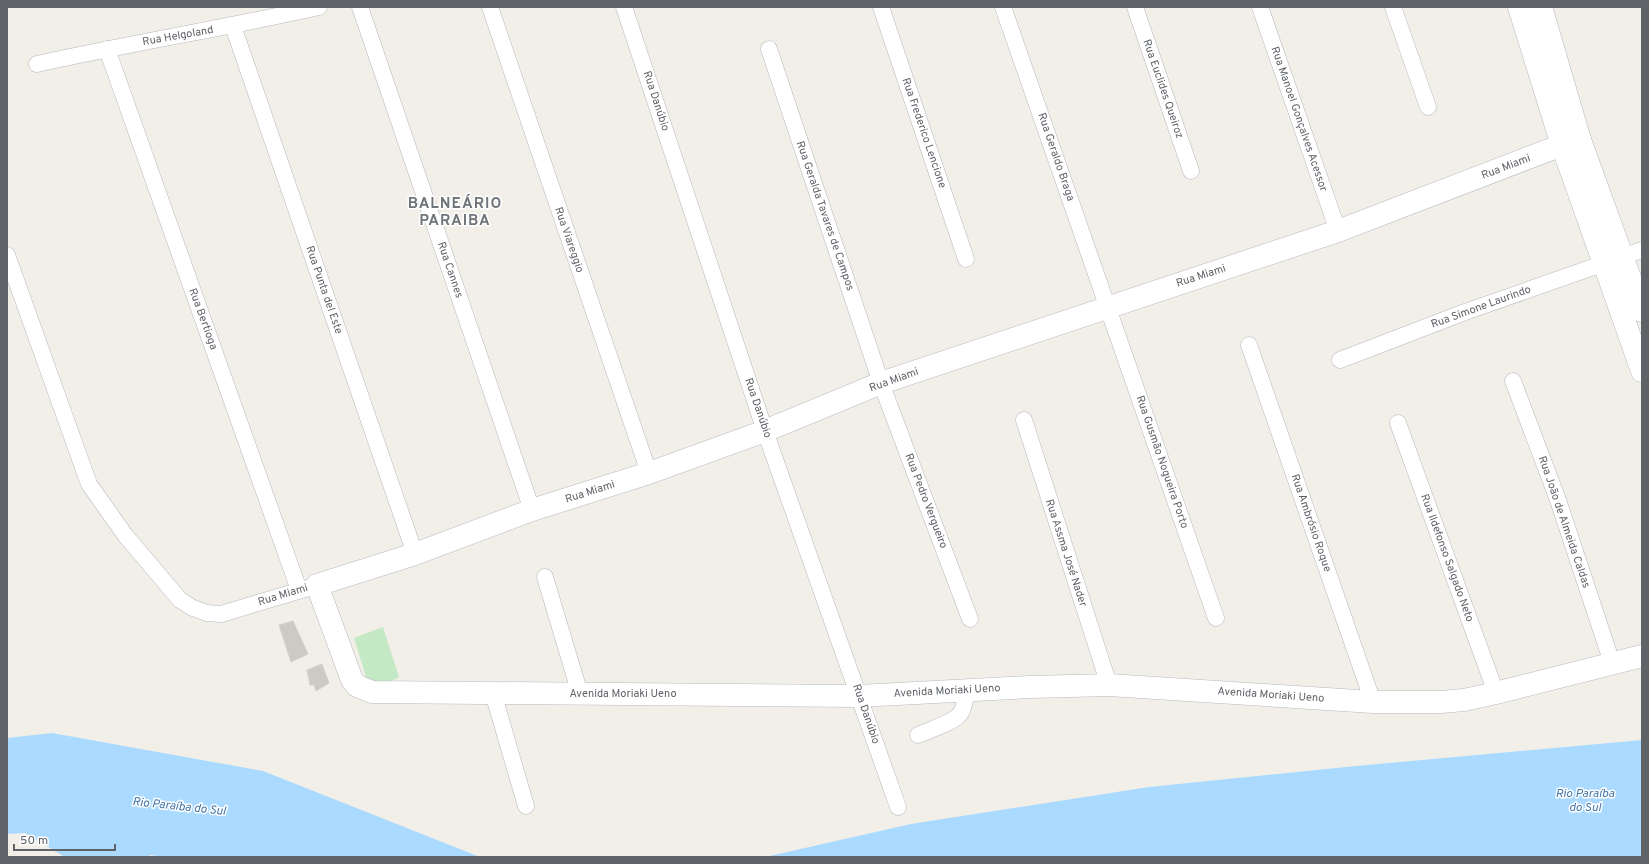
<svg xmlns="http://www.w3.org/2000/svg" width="1649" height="864" font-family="Overpass,sans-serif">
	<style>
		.green { fill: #c5e8c5 }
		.water { fill: #aadaff }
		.building { fill: #cccac5; stroke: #d6d1c6 }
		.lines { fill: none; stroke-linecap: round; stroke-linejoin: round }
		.street-casing { stroke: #b5b8bc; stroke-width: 17 }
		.secondary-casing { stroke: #b6babf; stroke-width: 23 }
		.street { stroke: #fff; stroke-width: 16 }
		.secondary { stroke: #fff; stroke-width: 22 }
		.labels { text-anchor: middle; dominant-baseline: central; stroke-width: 3; stroke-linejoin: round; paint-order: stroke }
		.street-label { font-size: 11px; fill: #5f6368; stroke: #fff }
		.water-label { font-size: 12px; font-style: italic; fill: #4174aa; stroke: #fff }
		.district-label { font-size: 15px; font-weight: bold; letter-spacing: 1px; fill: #70757a; stroke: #fff }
	</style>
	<rect width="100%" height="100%" fill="#f1efe8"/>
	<!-- green -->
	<path class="green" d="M383,627L399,677C389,684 378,682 367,680L354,638Z"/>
	<!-- water -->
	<g class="water">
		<polygon points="52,733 263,771 480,857 161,857 151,855 146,857 65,857 25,833 7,834 7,738"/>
		<polygon points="1642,740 1642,857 765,857 911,824 1149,787 1356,766"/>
	</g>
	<!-- building -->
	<g class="building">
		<polygon points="293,621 308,654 291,662 279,625"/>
		<polygon points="322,664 329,683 316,691 314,685 310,685 307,670"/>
	</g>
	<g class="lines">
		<defs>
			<g id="street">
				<polyline points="360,7 532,510"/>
				<polyline points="490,7 649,473"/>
				<polyline points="624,7 765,431 898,807"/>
				<polyline points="881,7 966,259"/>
				<polyline points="1003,7 1216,618"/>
				<polyline points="1135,7 1191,171"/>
				<polyline points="1260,7 1338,231"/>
				<polyline points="1393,7 1428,107"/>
				<polyline points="233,26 415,554"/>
				<polyline points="107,49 299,590"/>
				<polyline points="769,49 881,383 970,619"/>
				<path d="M37,64C131,43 225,28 319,7"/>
				<polyline points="7,255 89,484 125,535 180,600 193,608 207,613 221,614 308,588"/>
				<polyline points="1249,345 1373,702"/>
				<polyline points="1340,360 1465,312 1642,250"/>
				<polyline points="1513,381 1558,500 1612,663"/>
				<polyline points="1024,420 1109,685"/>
				<polyline points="1398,423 1496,693"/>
				<polyline points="545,577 580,694"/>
				<polyline points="493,693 526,806"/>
				<path d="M918,735C929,730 953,723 960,714C965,708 965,697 967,690"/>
			</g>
			<g id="secondary">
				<polyline points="1519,7 1562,145 1642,371"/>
				<polyline points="1541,7 1580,140 1642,311"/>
				<polyline points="1580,140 1562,145 1338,231 881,383 765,431 649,473 532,510 415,554 317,585 352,680 357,686 372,692 859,696 1030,687 1109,685 1373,702 1441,702 1464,700 1496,693 1642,656"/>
			</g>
		</defs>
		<!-- street casing -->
		<use href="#street" class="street-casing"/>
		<!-- secondary casing -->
		<use href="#secondary" class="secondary-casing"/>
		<!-- street -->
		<use href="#street" class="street"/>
		<!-- secondary -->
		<use href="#secondary" class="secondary"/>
	</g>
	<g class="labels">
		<!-- street labels -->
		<g class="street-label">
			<text transform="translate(178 36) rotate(-10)">Rua Helgoland</text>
			<text transform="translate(1163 89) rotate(71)">Rua Euclides Queiroz</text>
			<text transform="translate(656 101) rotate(72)">Rua Danúbio</text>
			<text transform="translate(1299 119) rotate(71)">Rua Manoel Gonçalves Acessor</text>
			<text transform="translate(924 133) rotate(71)">Rua Frederico Lencione</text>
			<text transform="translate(1056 157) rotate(71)">Rua Geraldo Braga</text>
			<text transform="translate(1506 167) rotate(-21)">Rua Miami</text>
			<text transform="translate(825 216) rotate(71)">Rua Geralda Tavares de Campos</text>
			<text transform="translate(569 240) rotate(71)">Rua Viareggio</text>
			<text transform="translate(450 270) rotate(71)">Rua Cannes</text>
			<text transform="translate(1201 276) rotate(-18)">Rua Miami</text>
			<text transform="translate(324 290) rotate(71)">Rua Punta del Este</text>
			<text transform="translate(1481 307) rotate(-20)">Rua Simone Laurindo</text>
			<text transform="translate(203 319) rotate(70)">Rua Bertioga</text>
			<text transform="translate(894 380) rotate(-20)">Rua Miami</text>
			<text transform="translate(758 408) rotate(71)">Rua Danúbio</text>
			<text transform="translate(1162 462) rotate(71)">Rua Gusmão Nogueira Porto</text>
			<text transform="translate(590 492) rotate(-18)">Rua Miami</text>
			<text transform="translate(926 501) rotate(69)">Rua Pedro Vergueiro</text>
			<text transform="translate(1564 522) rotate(71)">Rua João de Almeida Caldas</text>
			<text transform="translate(1311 523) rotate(71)">Rua Ambrósio Roque</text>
			<text transform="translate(1066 553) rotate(72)">Rua Assma José Nader</text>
			<text transform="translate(1447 558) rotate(70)">Rua Ildefonso Salgado Neto</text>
			<text transform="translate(283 595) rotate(-17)">Rua Miami</text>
			<text transform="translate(947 691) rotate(-3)">Avenida Moriaki Ueno</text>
			<text x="623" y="694">Avenida Moriaki Ueno</text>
			<text transform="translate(1271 695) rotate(4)">Avenida Moriaki Ueno</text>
			<text transform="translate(866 714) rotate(71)">Rua Danúbio</text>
		</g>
		<!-- water labels -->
		<g class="water-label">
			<text x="1585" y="794">Rio Paraíba<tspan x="1585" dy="14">do Sul</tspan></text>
			<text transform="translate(179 807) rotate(6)">Rio Paraíba do Sul</text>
		</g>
		<!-- district labels -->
		<g class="district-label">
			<text x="455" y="204">BALNEÁRIO<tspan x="455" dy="17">PARAIBA</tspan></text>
		</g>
	</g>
	<!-- border -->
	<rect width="1649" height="864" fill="none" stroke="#5f6368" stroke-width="16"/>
	<!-- scale -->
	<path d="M14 844v6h101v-6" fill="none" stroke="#5f6368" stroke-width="2"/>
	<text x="20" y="844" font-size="12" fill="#5f6368" stroke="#ffffff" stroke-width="3" paint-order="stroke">50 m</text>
</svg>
